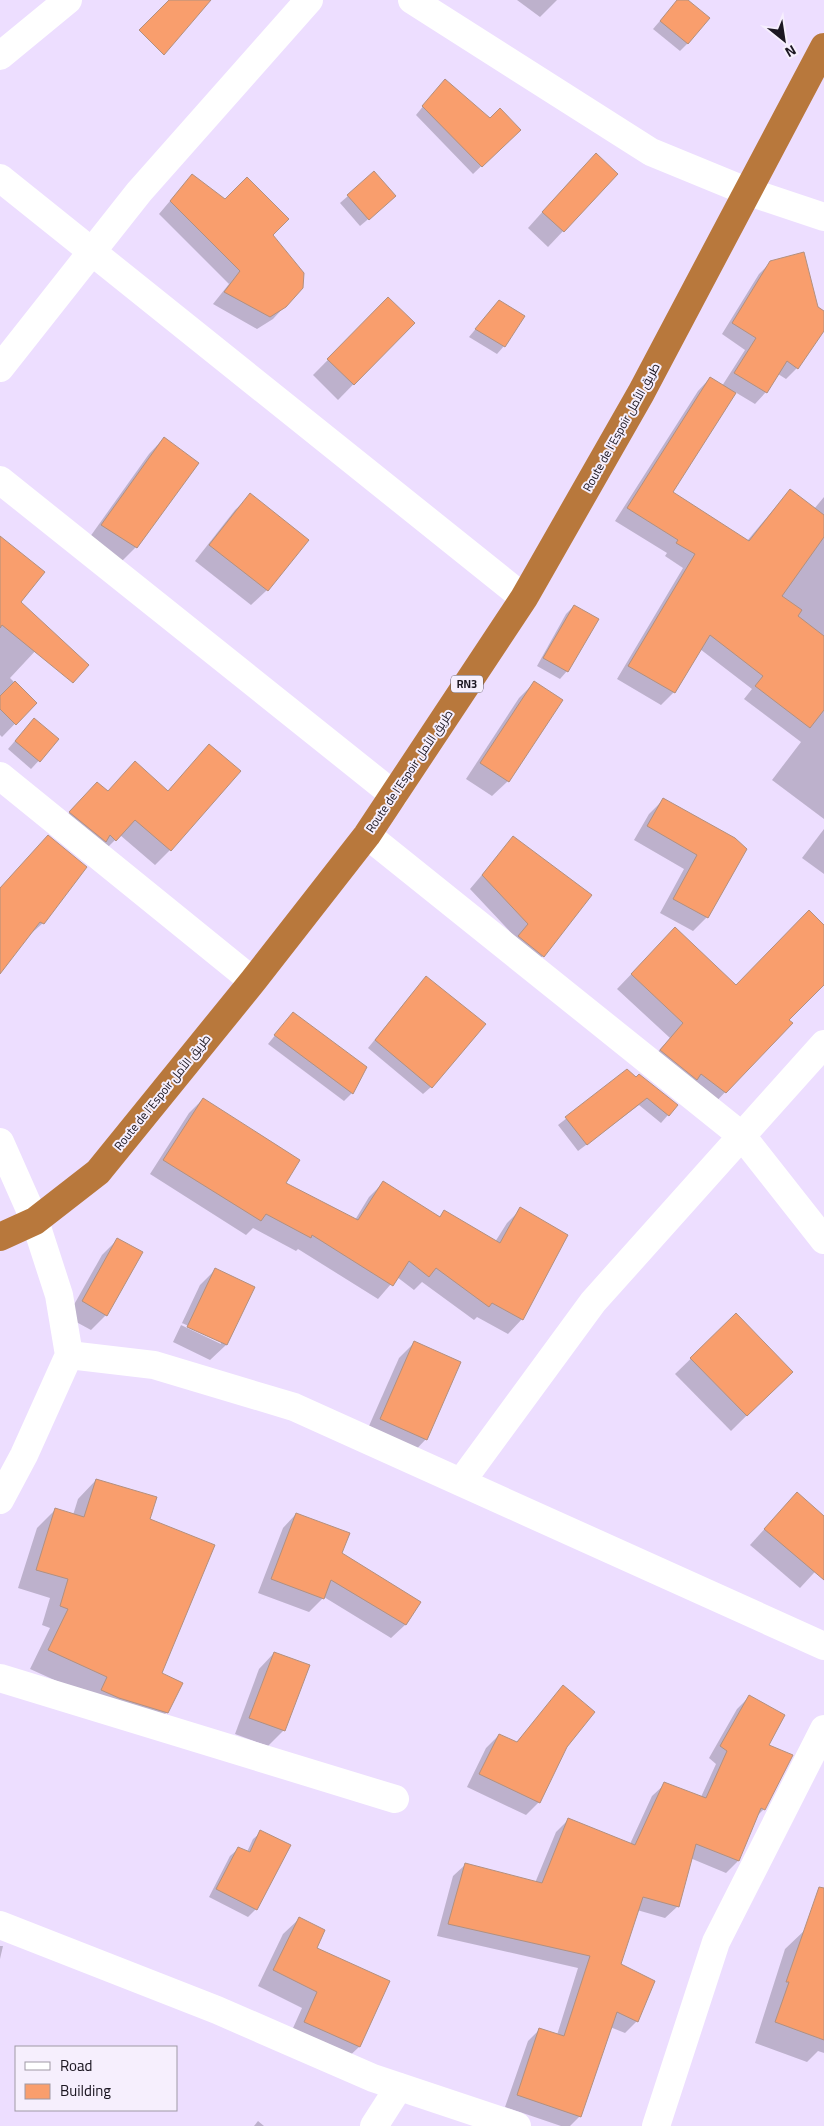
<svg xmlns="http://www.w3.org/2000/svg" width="824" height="2126" font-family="Georgia,Cairo,serif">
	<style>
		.shadow { fill: #0003; fill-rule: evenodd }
		.building { fill: #f99e6d; stroke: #b2907f }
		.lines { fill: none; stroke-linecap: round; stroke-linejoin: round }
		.minor { stroke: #fff; stroke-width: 28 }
		.highway { stroke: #b8783c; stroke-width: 28 }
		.labels { text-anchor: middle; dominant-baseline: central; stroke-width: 4; stroke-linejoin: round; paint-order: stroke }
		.shield { fill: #f6effd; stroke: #5d5864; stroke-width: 1 }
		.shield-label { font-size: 11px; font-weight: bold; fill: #1c1722 }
		.street-label { font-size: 12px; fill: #1c1722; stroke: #f6effd }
	</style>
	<rect width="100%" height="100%" fill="#eddeff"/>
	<!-- shadow -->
	<g class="shadow">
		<polygon points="517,0 557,0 540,17"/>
		<polygon points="678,0 686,0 688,43 680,51 653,29"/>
		<polygon points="437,89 490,120 519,130 473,174 416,115"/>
		<polygon points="580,170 617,174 548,247 528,228"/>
		<polygon points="374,173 386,204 360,226 340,203"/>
		<polygon points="192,175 271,235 285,306 273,319 257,329 213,304 229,284 159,214"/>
		<polygon points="771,262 824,312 824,329 797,368 786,379 778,374 766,392 755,404 735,392 671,493 747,541 790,490 814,509 824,497 824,819 772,780 801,742 744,699 752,689 700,649 674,692 661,705 617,679 683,568 665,556 667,553 615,521 698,391 710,378 722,386 745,350 722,334 759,274"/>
		<polygon points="388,299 413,323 338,400 313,375"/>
		<polygon points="492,309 504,346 497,354 469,337"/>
		<polygon points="164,438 198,464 136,547 120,563 87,541 149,454"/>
		<polygon points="251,495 307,540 267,590 251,605 195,561 235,510"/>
		<polygon points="0,537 19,602 52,633 10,678 35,703 2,737 0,735"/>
		<polygon points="574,606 567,671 560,679 537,666 566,614"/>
		<polygon points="534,683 508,781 492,796 466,779 519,698"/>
		<polygon points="26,728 58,740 31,769 8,749"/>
		<polygon points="209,745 170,850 155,865 120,835 100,855 55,828 82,799 107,792 167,792"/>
		<polygon points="663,800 734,839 707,917 693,931 660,913 684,869 634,840 649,814"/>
		<polygon points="824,829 824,874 802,858"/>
		<polygon points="513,838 543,956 530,969 516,938 470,889"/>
		<polygon points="0,888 43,923 26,938 0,972"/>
		<polygon points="824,927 824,984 788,1020 791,1023 711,1107 646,1065 670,1038 617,989 661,943 736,987"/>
		<polygon points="419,985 431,1087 423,1094 368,1048"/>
		<polygon points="293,1013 365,1068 352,1093 344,1101 268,1044"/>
		<polygon points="627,1071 668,1115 661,1123 639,1105 578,1151 558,1125"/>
		<polygon points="203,1099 284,1184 355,1220 369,1197 383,1183 439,1217 444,1212 495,1242 507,1223 521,1209 566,1235 522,1319 508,1334 477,1317 474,1320 422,1282 414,1290 397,1277 378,1299 298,1249 296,1251 253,1228 246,1235 150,1174 189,1113"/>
		<polygon points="117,1240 106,1315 91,1330 67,1317 102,1255"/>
		<path d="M216,1269L253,1287L226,1345L210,1360L173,1342L200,1285ZM182,1323L221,1341V1344L181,1325Z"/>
		<polygon points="736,1315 791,1372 731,1431 675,1374"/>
		<polygon points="414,1343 426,1439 411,1455 365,1435 399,1358"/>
		<polygon points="96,1480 149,1520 160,1673 167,1712 148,1731 90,1696 30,1669 50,1628 42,1625 50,1598 18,1588 37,1528 55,1510 73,1515 78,1499"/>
		<polygon points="797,1493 824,1517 824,1562 800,1588 750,1545"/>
		<polygon points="296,1514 340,1553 419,1602 405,1625 391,1638 324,1597 309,1612 258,1593 283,1528"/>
		<polygon points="274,1653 284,1730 268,1746 235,1734 259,1669"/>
		<polygon points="563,1687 566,1746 539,1802 526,1815 467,1787 486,1748 499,1735 516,1743"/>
		<polygon points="749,1697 767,1745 764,1809 756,1817 738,1861 726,1873 690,1858 678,1906 665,1918 637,1910 619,1964 637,2021 625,2033 610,2027 580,2116 570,2126 561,2126 505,2107 528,2041 540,2029 557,2035 578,1968 437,1936 453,1876 466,1864 535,1883 556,1832 568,1820 630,1844 652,1796 665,1784 701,1797 716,1764 709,1758 737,1709"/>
		<polygon points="261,1832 256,1909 248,1917 209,1897 230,1856 238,1849 247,1852 253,1839"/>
		<polygon points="299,1919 315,1949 388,1982 359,2047 343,2062 289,2037 302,2008 258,1986 283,1934"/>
		<polygon points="806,1929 824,1935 824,2053 818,2051 807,2062 755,2043 785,1949"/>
		<polygon points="0,1946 3,1946 0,1959"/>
		<polygon points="258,2121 264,2126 254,2126"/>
	</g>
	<!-- building -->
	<g class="building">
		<polygon points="169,0 211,0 164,55 139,30"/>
		<polygon points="677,0 688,0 710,18 688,44 660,21"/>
		<polygon points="445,79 490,118 500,108 521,130 482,167 422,106"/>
		<polygon points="596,153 618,174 564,232 542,212"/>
		<polygon points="374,171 396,196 369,220 347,195"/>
		<polygon points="192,174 225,199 247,177 289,219 273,235 304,273 303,288 286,307 270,317 224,292 240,271 170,201"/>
		<polygon points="804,252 818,307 824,311 824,331 798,369 787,361 767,393 734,373 756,338 732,323 770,261"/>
		<polygon points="388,297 415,323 354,385 327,359"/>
		<polygon points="499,300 525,316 505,347 475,329"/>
		<polygon points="710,377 736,393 673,492 749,541 790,489 824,515 824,537 782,596 802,610 798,616 824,636 824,710 810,728 755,686 763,676 710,635 675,693 628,666 695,554 676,543 678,540 627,508"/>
		<polygon points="164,437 199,463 137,548 101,525"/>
		<polygon points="250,493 309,540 268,591 209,545"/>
		<polygon points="0,536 45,572 21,602 89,665 73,683 2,625 0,628"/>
		<polygon points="574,605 599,619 568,672 543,658"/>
		<polygon points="15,681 37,703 16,725 0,709 0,696"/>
		<polygon points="534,681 563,700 509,782 480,763"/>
		<polygon points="34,718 59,739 40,762 15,741"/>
		<polygon points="209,744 241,771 171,851 135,820 116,841 110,835 106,842 69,812 97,782 108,791 135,761 168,791"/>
		<polygon points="663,798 735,838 747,849 708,918 673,899 697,855 647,826"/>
		<polygon points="48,835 87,867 44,924 40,922 0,974 0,888"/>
		<polygon points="513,836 592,895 544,957 518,936 528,924 482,875"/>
		<polygon points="809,910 824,925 824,985 789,1020 793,1023 726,1093 701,1074 697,1080 660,1050 683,1023 631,974 675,927 736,985"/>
		<polygon points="426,976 486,1024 432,1088 375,1040"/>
		<polygon points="293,1012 367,1067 353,1094 274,1035"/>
		<polygon points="627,1069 636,1077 639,1074 678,1105 669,1116 647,1098 587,1145 565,1117"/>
		<polygon points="203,1098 300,1160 286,1183 358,1220 383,1181 440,1217 444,1210 500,1243 520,1207 568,1235 523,1320 492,1303 489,1307 436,1268 429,1277 409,1261 393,1286 312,1235 311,1238 266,1214 261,1221 163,1160"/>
		<polygon points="117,1238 143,1252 107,1316 82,1301"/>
		<polygon points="215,1268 255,1287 227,1345 187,1327"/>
		<polygon points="736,1313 793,1372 747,1416 690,1358"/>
		<polygon points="414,1341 461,1362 427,1440 380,1419"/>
		<polygon points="96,1479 157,1497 150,1519 215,1545 162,1673 183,1683 168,1713 119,1698 101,1690 107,1677 48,1650 68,1609 60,1606 68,1579 36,1570 55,1508 84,1517"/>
		<polygon points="797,1492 824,1516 824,1580 764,1529"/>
		<polygon points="296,1513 350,1533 342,1553 421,1602 406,1625 331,1580 324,1599 271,1579"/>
		<polygon points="274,1652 310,1665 285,1731 249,1718"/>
		<polygon points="563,1685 595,1712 567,1747 540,1803 479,1774 499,1734 517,1742"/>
		<polygon points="749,1695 785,1715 769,1745 793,1755 765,1810 761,1808 739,1861 696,1844 679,1907 643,1897 621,1964 655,1981 638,2022 617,2012 581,2117 517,2095 539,2028 564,2036 590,1956 448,1924 465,1863 542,1883 568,1818 635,1845 664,1782 706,1798 727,1751 720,1746"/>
		<polygon points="260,1830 291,1845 257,1910 216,1889 238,1847 250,1852"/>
		<polygon points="819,1887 824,1888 824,2040 775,2022 789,1982 786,1982"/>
		<polygon points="299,1917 325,1930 317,1948 390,1981 360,2047 304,2022 317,1992 273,1970"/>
	</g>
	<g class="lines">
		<!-- minor -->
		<g class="minor">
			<polyline points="412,0 651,152 746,191 824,217"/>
			<polyline points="0,56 68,0"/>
			<polyline points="0,178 524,598"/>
			<polyline points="0,368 139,192 309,0"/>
			<polyline points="0,480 394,795"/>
			<polyline points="0,776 253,981"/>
			<polyline points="367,835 742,1136 824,1240"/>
			<polyline points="0,1142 35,1221 59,1295 69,1355 24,1455 0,1500"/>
			<polyline points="69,1355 154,1365 294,1407 824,1646"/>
			<polyline points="461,1482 593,1302 824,1044"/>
			<polyline points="0,1678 395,1799"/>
			<polyline points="0,1925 217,2010 373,2078 517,2126"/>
			<polyline points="374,2126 399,2087"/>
			<polyline points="656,2126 716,1942 824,1729"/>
		</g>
		<!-- highway -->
		<polyline class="highway" points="0,1237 35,1221 98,1172 253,981 367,835 524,598 641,393 824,47"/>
	</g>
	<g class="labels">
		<!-- shield labels -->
		<rect class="shield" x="451" y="675.5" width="32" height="17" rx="4"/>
		<g class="shield-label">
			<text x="467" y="684">RN3</text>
		</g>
		<!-- street labels -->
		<g class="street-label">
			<text transform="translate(621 427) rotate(-61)">Route de l’Espoir طريق الأمل</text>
			<text transform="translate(409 771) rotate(-56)">Route de l’Espoir طريق الأمل</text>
			<text transform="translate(162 1092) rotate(-51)">Route de l’Espoir طريق الأمل</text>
		</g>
	</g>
	<!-- legend -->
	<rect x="15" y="2046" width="162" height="65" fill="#f6effd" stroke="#9f99a5"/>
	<rect x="25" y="2062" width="25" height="8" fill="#ffffff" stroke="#9f99a5"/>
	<text x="60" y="2071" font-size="15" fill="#1c1722">Road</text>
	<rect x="25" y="2084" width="25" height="15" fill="#f99e6d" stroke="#9f99a5"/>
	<text x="60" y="2096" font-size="15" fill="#1c1722">Building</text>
	<!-- north arrow -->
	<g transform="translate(784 40) rotate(150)" stroke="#f6effd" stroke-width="4" paint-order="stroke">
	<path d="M0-4L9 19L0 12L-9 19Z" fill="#1c1722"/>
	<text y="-8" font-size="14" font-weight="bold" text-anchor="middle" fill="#1c1722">N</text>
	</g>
</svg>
